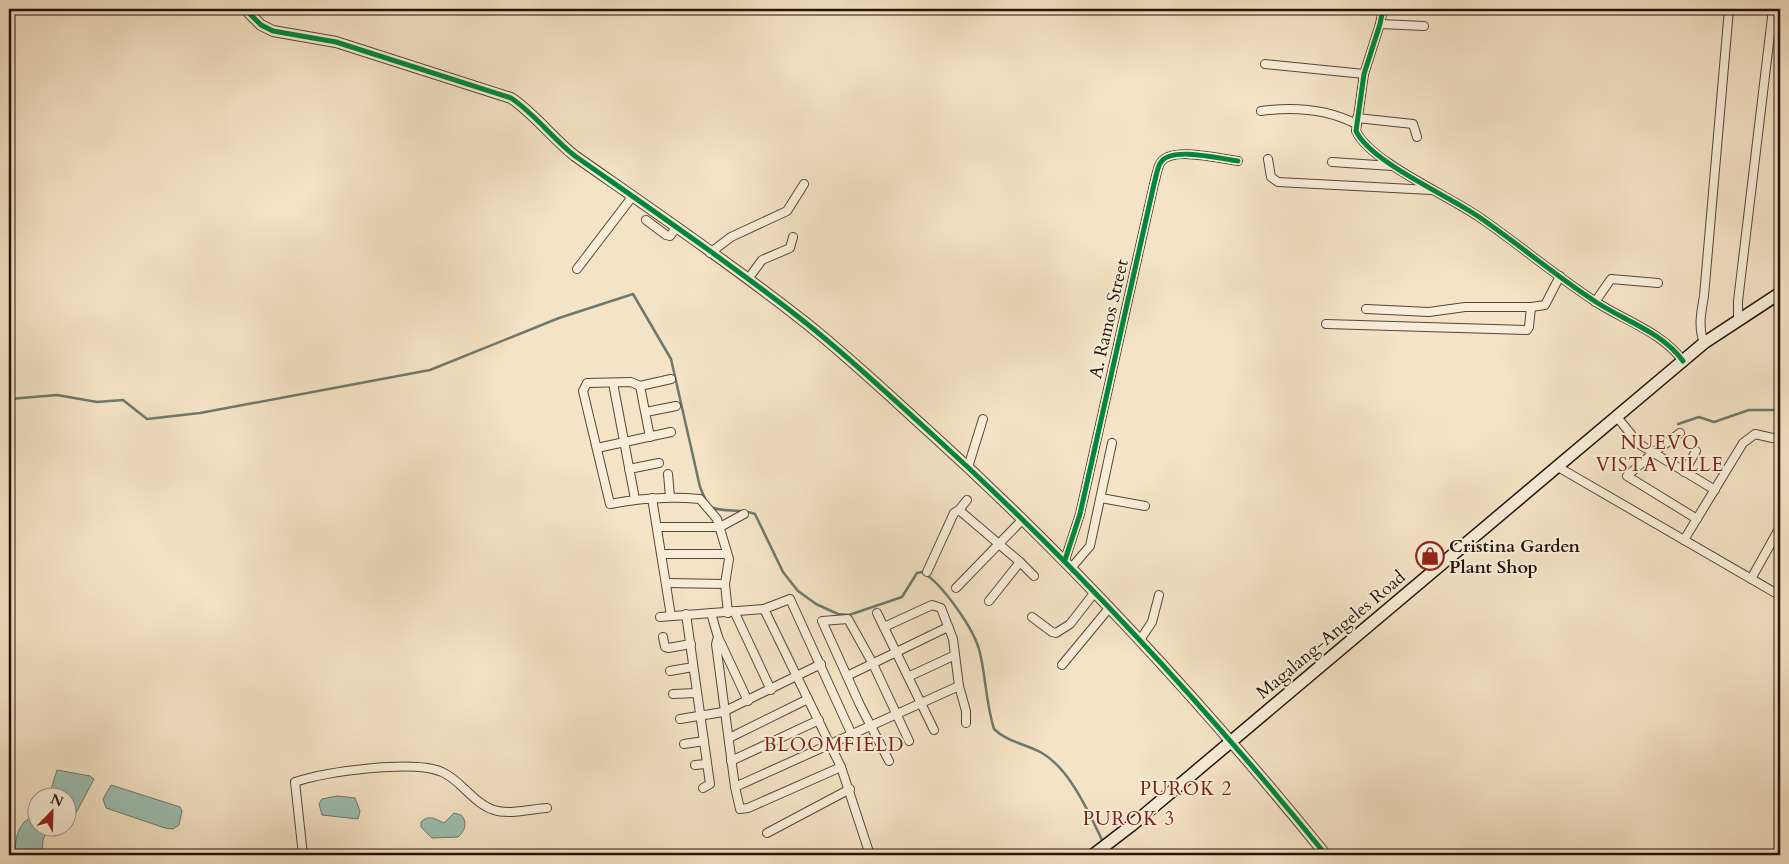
<svg xmlns="http://www.w3.org/2000/svg" width="1789" height="864" font-family="Cardo,serif">
	<style>
		.water { fill: #9cbeb0; stroke: #6c796e }
		.lines { fill: none; stroke-linecap: round; stroke-linejoin: round }
		.stream { stroke: #6c796e; stroke-width: 2.5 }
		.minor-casing { stroke: #57463a; stroke-width: 10 }
		.tertiary-casing { stroke: #57463a; stroke-width: 12 }
		.secondary-casing { stroke: #23120b; stroke-width: 14 }
		.minor { stroke: #f8edd9; stroke-width: 8 }
		.tertiary { stroke: #f8edd9; stroke-width: 10 }
		.secondary { stroke: #f8edd9; stroke-width: 11 }
		.cycleway-casing { stroke: #f8edd9; stroke-width: 8 }
		.cycleway { stroke: #00873e; stroke-width: 5 }
		.labels { text-anchor: middle; dominant-baseline: central; stroke-width: 4; stroke-linejoin: round; paint-order: stroke }
		.street-label { font-size: 18px; fill: #23120b; stroke: #f8edd9 }
		.poi-label { font-size: 18px; font-weight: bold; fill: #23120b; stroke: #f8edd9; text-anchor: start }
		.neighbourhood-label { font-size: 19px; letter-spacing: 1px; fill: #7a1f14; stroke: #f8edd9 }
	</style>
	<rect width="100%" height="100%" fill="#f4e3c5"/>
	<filter id="stains"><feTurbulence type="fractalNoise" baseFrequency=".004" numOctaves="4"/><feColorMatrix values="0 0 0 0 .2 0 0 0 0 .09 0 0 0 0 .02 0 0 0 .5 -.17"/></filter>
	<radialGradient id="worn" r=".72"><stop offset=".6" stop-color="#630" stop-opacity="0"/><stop offset="1" stop-color="#630" stop-opacity=".3"/></radialGradient>
	<!-- water -->
	<g class="water">
		<polygon points="57,770 90,776 94,779 76,813 68,813 68,796 49,796"/>
		<polygon points="111,785 180,807 182,811 179,825 173,829 165,828 106,808 103,799"/>
		<polygon points="337,796 355,798 360,811 358,819 322,815 319,804 322,799"/>
		<path d="M454,813L461,815C468,822 465,831 458,837L432,838L421,827V822C429,814 435,819 444,823Z"/>
		<path d="M37,815L38,826L48,827L43,840L42,855H15C15,838 18,820 37,815Z"/>
	</g>
	<g class="lines">
		<!-- stream -->
		<g class="stream">
			<polyline points="9,399 57,395 97,402 123,400 147,419 200,413 430,370 559,318 633,294 671,359 700,487 706,501"/>
			<polyline points="1678,424 1699,417 1714,422 1749,410 1780,410"/>
			<path d="M710,507C725,513 740,508 755,514L783,572L798,591L816,604L838,614L849,615L902,597L917,573L922,572C942,583 975,630 980,653C986,678 986,704 994,729C1007,742 1026,744 1042,753C1070,769 1089,813 1103,842"/>
			<polyline points="1107,849 1110,855"/>
		</g>
		<defs>
			<g id="minor">
				<path d="M1383,9L1380,24L1364,74L1356,131C1371,163 1452,197 1482,219C1521,246 1557,277 1596,302C1625,321 1662,332 1683,361"/>
				<polyline points="1380,24 1424,26"/>
				<polyline points="1265,64 1364,74"/>
				<path d="M1261,111C1292,107 1327,109 1356,124"/>
				<polyline points="1357,118 1413,124 1417,137"/>
				<polyline points="1268,159 1271,177 1278,182 1431,190"/>
				<polyline points="1332,162 1392,166"/>
				<polyline points="646,220 666,235 670,236 676,228"/>
				<polyline points="710,253 731,237 787,211 804,184"/>
				<polyline points="577,269 632,197"/>
				<polyline points="748,279 762,260 790,248 793,237"/>
				<polyline points="1595,302 1611,279 1658,283"/>
				<polyline points="1366,309 1429,312 1465,307 1531,307"/>
				<polyline points="1738,321 1738,301 1773,9"/>
				<polyline points="1326,324 1527,330 1529,327 1531,307 1545,305 1560,276"/>
				<path d="M1704,343C1698,327 1701,313 1704,296L1729,9"/>
				<path d="M671,379L640,386L631,382L587,383L583,391L610,504C641,498 669,496 700,499L717,519L729,559L725,584L728,613"/>
				<polyline points="613,383 635,499"/>
				<polyline points="640,386 650,437"/>
				<polyline points="646,412 676,406"/>
				<polyline points="1617,417 1639,444 1715,490"/>
				<polyline points="1680,433 1653,453 1627,476 1697,519"/>
				<polyline points="597,448 671,432"/>
				<polyline points="968,467 983,419"/>
				<polyline points="1558,467 1779,595"/>
				<polyline points="629,469 659,463"/>
				<polyline points="1684,472 1696,451"/>
				<polyline points="668,474 670,497"/>
				<polyline points="652,498 671,616"/>
				<polyline points="1101,498 1145,506"/>
				<polyline points="959,510 967,500"/>
				<polyline points="658,527 720,527 744,514"/>
				<polyline points="1684,540 1743,443 1755,434 1777,439"/>
				<polyline points="662,554 726,554"/>
				<path d="M1065,560L1080,514L1154,184C1156,178 1157,167 1161,162C1172,146 1221,159 1238,161"/>
				<polyline points="1072,567 1090,546 1112,443"/>
				<polyline points="927,572 954,513 959,510 1020,562 1034,576"/>
				<polyline points="1751,579 1780,527"/>
				<polyline points="667,583 725,584"/>
				<polyline points="956,588 1023,519"/>
				<polyline points="989,601 1020,562"/>
				<polyline points="764,609 841,767 870,855"/>
				<polyline points="734,611 771,690"/>
				<polyline points="711,613 718,637 748,701"/>
				<polyline points="877,613 934,730"/>
				<polyline points="686,614 710,784 703,788"/>
				<polyline points="660,617 764,609 790,599 852,735"/>
				<polyline points="1032,617 1052,632 1056,633 1070,624 1095,592"/>
				<polyline points="884,627 932,605 941,608 953,639 959,686 966,711 966,723"/>
				<polyline points="663,637 665,647 668,648 691,644"/>
				<polyline points="718,637 716,644 735,787 740,809 748,808 841,767"/>
				<polyline points="1140,640 1152,622 1159,595"/>
				<polyline points="1062,665 1110,607"/>
				<polyline points="670,671 693,667"/>
				<polyline points="847,676 948,627"/>
				<polyline points="910,676 953,656"/>
				<polyline points="673,694 696,693"/>
				<polyline points="680,719 723,712 821,664"/>
				<polyline points="729,738 808,699"/>
				<polyline points="684,744 704,741"/>
				<polyline points="731,761 819,720"/>
				<polyline points="889,761 860,705 822,621 848,619 873,664 909,741"/>
				<polyline points="695,765 706,764"/>
				<polyline points="735,787 959,686"/>
				<polyline points="767,833 850,789"/>
				<path d="M303,855L295,782C325,772 414,759 442,772C461,780 474,804 494,810C509,815 531,809 547,808"/>
			</g>
			<path id="tertiary" d="M248,9L249,13L261,25L273,31L336,42L511,98C535,114 552,138 575,156C652,210 731,264 806,323C850,358 892,398 934,436C1076,565 1205,706 1326,855"/>
			<polyline id="secondary" points="1093,855 1132,825 1704,343 1780,293"/>
		</defs>
		<!-- minor casing -->
		<use href="#minor" class="minor-casing"/>
		<!-- tertiary casing -->
		<use href="#tertiary" class="tertiary-casing"/>
		<!-- secondary casing -->
		<use href="#secondary" class="secondary-casing"/>
		<!-- minor -->
		<use href="#minor" class="minor"/>
		<!-- tertiary -->
		<use href="#tertiary" class="tertiary"/>
		<!-- secondary -->
		<use href="#secondary" class="secondary"/>
		<defs>
			<g id="cycleway">
				<path d="M248,9L249,13L261,25L273,31L336,42L511,98C535,114 552,138 575,156C652,210 731,264 806,323C850,358 892,398 934,436C1076,565 1205,706 1326,855"/>
				<path d="M1383,9L1380,24L1364,74L1356,131C1371,163 1452,197 1482,219C1521,246 1557,277 1596,302C1625,321 1662,332 1683,361"/>
				<path d="M1065,560L1080,514L1154,184C1156,178 1157,167 1161,162C1172,146 1221,159 1238,161"/>
			</g>
		</defs>
		<!-- cycleway casing -->
		<use href="#cycleway" class="cycleway-casing"/>
		<!-- cycleway -->
		<use href="#cycleway" class="cycleway"/>
	</g>
	<!-- icons -->
	<defs>
		<symbol id="shop-ring" viewBox="-11 -11 22 22"><circle r="9.5" fill="#f8edd9" stroke="#8f2418" stroke-width="1.5"/><path d="M-5-2.5h2.3a2.7 3.5 0 0 1 5.4 0H5L5.5 6h-11ZM-1.5-2.5h3a1.5 2.3 0 0 0-3 0Z" fill="#8f2418"/></symbol>
	</defs>
	<g fill-rule="evenodd">
		<use href="#shop-ring" x="1414" y="540" width="32" height="32"/>
	</g>
	<g class="labels">
		<!-- street labels -->
		<g class="street-label">
			<text transform="translate(1109 319) rotate(-77)">A. Ramos Street</text>
			<text transform="translate(1331 635) rotate(-40)">Magalang-Angeles Road</text>
		</g>
		<!-- poi labels -->
		<g class="poi-label">
			<text x="1449" y="546">Cristina Garden<tspan x="1449" dy="21">Plant Shop</tspan></text>
		</g>
		<!-- neighbourhood labels -->
		<g class="neighbourhood-label">
			<text x="1660" y="443">NUEVO<tspan x="1660" dy="22">VISTA VILLE</tspan></text>
			<text x="834" y="745">BLOOMFIELD</text>
			<text x="1186" y="789">PUROK 2</text>
			<text x="1129" y="819">PUROK 3</text>
		</g>
	</g>
	<!-- margin -->
	<rect width="1789" height="864" fill="none" stroke="#f4e3c5" stroke-width="30"/>
	<rect x="10" y="10" width="1769" height="844" fill="none" stroke="#23120b" stroke-width="2.5"/>
	<rect x="15" y="15" width="1759" height="834" fill="none" stroke="#23120b"/>
	<!-- north arrow -->
	<g transform="translate(52 812) rotate(23)"><circle r="24" fill="#f8edd9" stroke="#a39587"/>
	<path d="M0-4L9 19L0 12L-9 19Z" fill="#8f2418"/>
	<text y="-8" font-size="14" font-weight="bold" text-anchor="middle" fill="#23120b">N</text>
	</g>
	<rect width="100%" height="100%" filter="url(#stains)"/>
	<rect width="100%" height="100%" fill="url(#worn)"/>
</svg>
